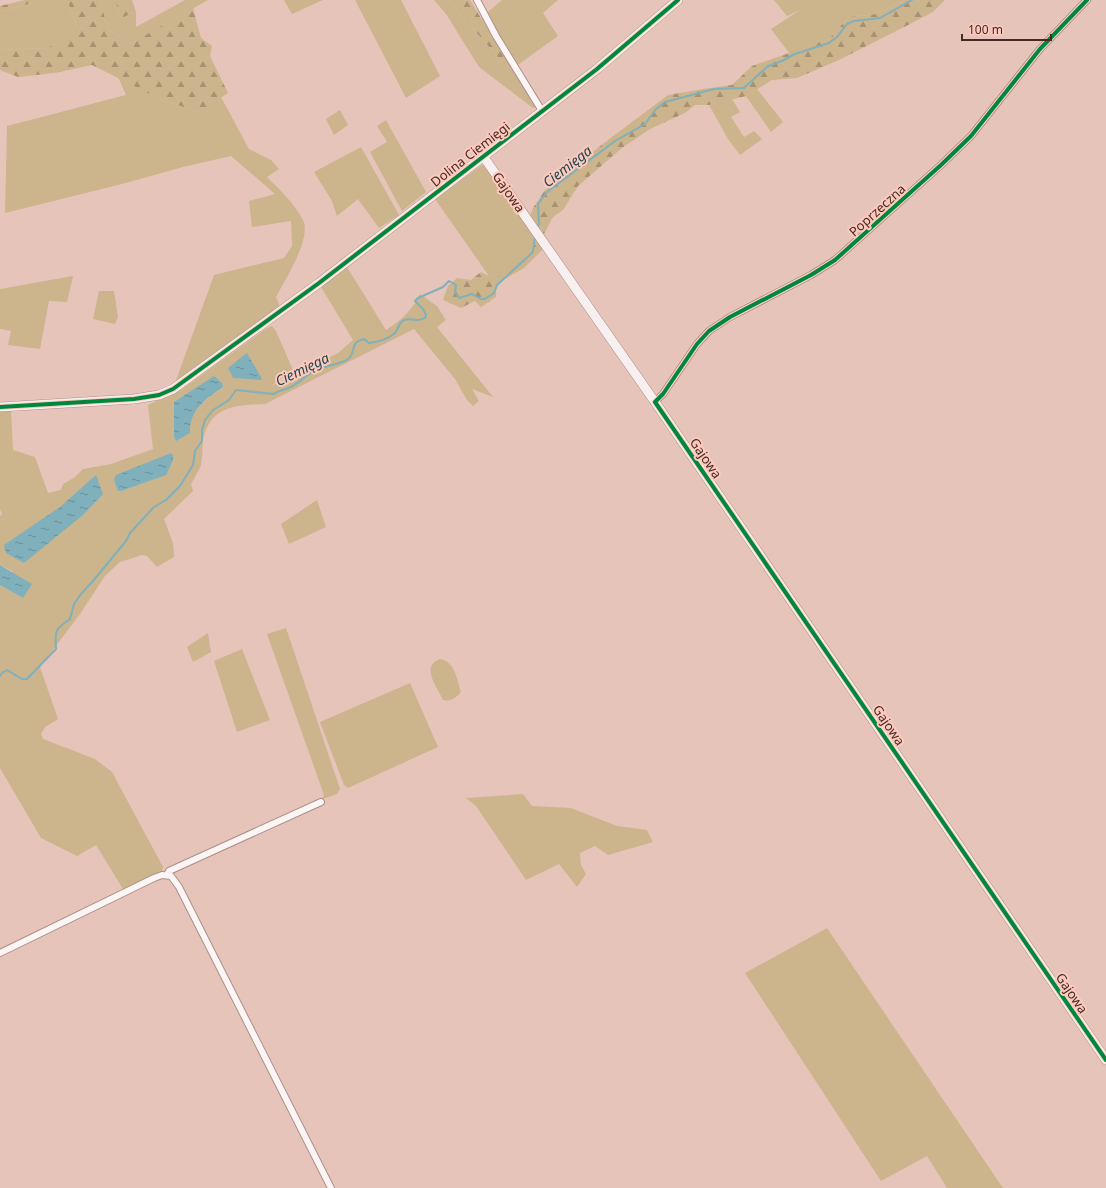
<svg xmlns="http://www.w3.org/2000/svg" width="1106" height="1188" font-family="'Noto Sans',sans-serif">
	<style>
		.green { fill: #ccb48c; fill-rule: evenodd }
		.forest { fill: url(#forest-firs) }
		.water { fill: url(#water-ripples) }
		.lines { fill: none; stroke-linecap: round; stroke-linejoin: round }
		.stream { stroke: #7fb0bb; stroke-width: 2 }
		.street-casing { stroke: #ac8f87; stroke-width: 8 }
		.secondary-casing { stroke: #ac8f87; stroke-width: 10 }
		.street { stroke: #fbf6f5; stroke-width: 6 }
		.secondary { stroke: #f8eff0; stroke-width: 9 }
		.cycleway-casing { stroke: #fccabd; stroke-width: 6 }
		.cycleway { stroke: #00873e; stroke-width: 4 }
		.labels { text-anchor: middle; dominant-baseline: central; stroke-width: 4; stroke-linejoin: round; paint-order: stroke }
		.street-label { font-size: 13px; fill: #482820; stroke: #fccabd }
		.water-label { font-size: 14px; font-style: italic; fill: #1d444e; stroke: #fccabd }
	</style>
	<defs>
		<pattern id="forest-firs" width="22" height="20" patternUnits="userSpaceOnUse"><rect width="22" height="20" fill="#ccb48c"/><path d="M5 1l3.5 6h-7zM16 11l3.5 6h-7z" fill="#a89272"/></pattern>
		<pattern id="water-ripples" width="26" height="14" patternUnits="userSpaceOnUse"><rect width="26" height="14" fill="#7fb0bb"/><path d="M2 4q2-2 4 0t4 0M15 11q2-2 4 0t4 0" fill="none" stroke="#6a8f98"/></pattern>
	</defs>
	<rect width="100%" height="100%" fill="#e7c4ba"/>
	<!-- green -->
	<g class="green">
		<polygon points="43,0 67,0 77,26 57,44 46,48 0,50 0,12"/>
		<polygon points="100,0 115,0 121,18 136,12 136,27 185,0 208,0 130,44 108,29"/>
		<polygon points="284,0 323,0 292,14"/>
		<polygon points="355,0 401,0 440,76 406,98"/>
		<polygon points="434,0 448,0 502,62 504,56 481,18 502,0 558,0 543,13 558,36 515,67 542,103 533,108 479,67 446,14"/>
		<polygon points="774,0 905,0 876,14 849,17 829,39 790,54 771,29 800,10 787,16"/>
		<path d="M118,77L162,100L199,112L221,97L249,149L271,160L279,169L267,177C280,190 294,203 303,220C312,238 285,280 276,297L280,307L175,383L214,275L284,258L292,246L291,221L252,227L249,201L275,194L231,156L183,167L122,184L5,213L7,126L126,95Z"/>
		<polygon points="757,89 783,122 771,132 746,96"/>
		<polygon points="732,99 740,112 731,117 744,137 754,131 762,139 740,155 728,139 709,105"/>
		<polygon points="340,110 348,125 334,135 326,119"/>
		<polygon points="386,120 426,192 402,211 370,152 387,142 377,126"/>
		<polygon points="361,147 399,215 379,228 358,199 337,216 332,201 314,172"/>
		<polygon points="482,165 487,166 534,236 533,252 504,277 489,276 435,199"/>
		<path d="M347,267L386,330C402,320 412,310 420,294L437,306L446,320L437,327L493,397L472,389L479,401L473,406L467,400L455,379L414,329L265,404C236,405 210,406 203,440C202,449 203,460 200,468C197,473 194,479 191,484L193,491L164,519L173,543L174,557L157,567L147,556L142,555L120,562L105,576L80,614L40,667L58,719L45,727L41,734L43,739L95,759L112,772L163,867L162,871L123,889L96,845L77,856L41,838L0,768V585L23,598L12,571L0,565V516L2,514L0,509V412L11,411L13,450L35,457L48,493L61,490L63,484L75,477L83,469L111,464L153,449L148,405L182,389L267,328L272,326L276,331L293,370L271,386L338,353L353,340L321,287ZM223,387C206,400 189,410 189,433L176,440L174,437V402L190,392Z"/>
		<polygon points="73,276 67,302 49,301 40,349 8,345 11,331 0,329 0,289"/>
		<polygon points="99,291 114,291 118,317 115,324 93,319"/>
		<polygon points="317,500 326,527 289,544 281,524"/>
		<polygon points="286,628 340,789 337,794 322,799 324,795 267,634"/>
		<polygon points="208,633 211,652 193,662 187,647"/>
		<polygon points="242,649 270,720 237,732 214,661"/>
		<path d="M440,659C455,662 457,679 461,692C456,698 451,702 443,700C437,687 420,666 440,659Z"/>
		<polygon points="410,683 438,747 348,788 344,785 320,722"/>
		<polygon points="523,794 532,806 571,808 617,826 647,830 653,842 608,855 595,846 580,853 581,865 586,874 577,887 559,864 526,880 476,806 466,798"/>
		<polygon points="827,928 986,1163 1003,1188 947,1188 927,1156 881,1181 745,973"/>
	</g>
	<!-- forest -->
	<g class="forest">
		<polygon points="25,0 43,0 0,12 0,6"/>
		<polygon points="67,0 100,0 108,29 130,44 193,8 201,38 212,46 210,56 228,93 199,112 162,100 92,65 55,73 18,77 0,70 0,50 46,48 57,44 77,26"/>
		<polygon points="115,0 132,0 136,12 121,18"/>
		<polygon points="448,0 470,0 504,56 503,63"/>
		<polygon points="905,0 945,0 933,12 908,25 839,60 797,78 772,80 746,96 709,105 695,105 685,113 650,129 622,148 578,186 563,210 553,217 544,234 530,216 533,208 545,190 604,143 668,95 703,89 732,85 752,66 829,39 849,17 876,14"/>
		<polygon points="535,236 544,248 524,268 496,284 496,297 481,307 475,301 461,308 443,300 448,286 457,278 471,280 481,272 489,276 504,277 533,252"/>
	</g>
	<!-- water -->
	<g class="water">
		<polygon points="247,353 261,377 262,380 233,378 228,368"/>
		<path d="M214,376L222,383L223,387C206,399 189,410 190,433L176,441L174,437V402Z"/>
		<polygon points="171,453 173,455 173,460 166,475 121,491 118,491 114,480 116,475"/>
		<polygon points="96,475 103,494 83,515 24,563 6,553 4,545 60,507"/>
		<polygon points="0,565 32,584 23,598 0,585"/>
	</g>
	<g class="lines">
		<!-- stream -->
		<g class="stream">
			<polyline points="537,229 539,223 538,204 547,192 615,141 645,124 656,109 665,102 714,89 744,88 768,66 782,61 795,54 829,43 837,37 847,24 854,21 880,18 912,0"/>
			<path d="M0,676L2,673L7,670L22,679H27L56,649C55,631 54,630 70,619L74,604L81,594L93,581L126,541L130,533L154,507L166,500L180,486L193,465L195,451L202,441V430L205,420L213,410L229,400L236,390L274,394C281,389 288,390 294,385C303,380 308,373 318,369C327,365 340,365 348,359C357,352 349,342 364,339L369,343C378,342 388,339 395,333C399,329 398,323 404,320C411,317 416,323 425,318L426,315L423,309L415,301L418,298L443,287L449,281L456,285L455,292L459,298L472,294L481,299H485L494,293L497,285L533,252L535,235"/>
		</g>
		<defs>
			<g id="street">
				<polyline points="477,0 496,36 542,111"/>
				<polyline points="655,402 663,394 697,344 709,331 730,317 811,275 835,260 941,165 971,136 1040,49 1087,0"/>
				<polyline points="167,875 169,871 321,802"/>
				<polyline points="0,953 154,878 162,875 171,876 179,887 331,1188"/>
			</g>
			<g id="secondary">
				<polyline points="483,156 655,402 1106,1060"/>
				<polyline points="0,407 134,399 159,395 173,389 319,283 597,69 678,0"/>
			</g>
		</defs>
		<!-- street casing -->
		<use href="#street" class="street-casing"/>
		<!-- secondary casing -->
		<use href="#secondary" class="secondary-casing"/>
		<!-- street -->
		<use href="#street" class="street"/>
		<!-- secondary -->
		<use href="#secondary" class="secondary"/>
		<defs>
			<g id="cycleway">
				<polyline points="1087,0 1040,49 971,136 941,165 835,260 811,275 730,317 709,331 697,344 663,394 655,402 1106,1060"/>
				<polyline points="0,407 134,399 159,395 173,389 319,283 597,69 678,0"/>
			</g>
		</defs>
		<!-- cycleway casing -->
		<use href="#cycleway" class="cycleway-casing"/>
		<!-- cycleway -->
		<use href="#cycleway" class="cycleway"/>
	</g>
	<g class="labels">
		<!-- street labels -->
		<g class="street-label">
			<text transform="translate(470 154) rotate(-38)">Dolina Ciemięgi</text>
			<text transform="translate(509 192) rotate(55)">Gajowa</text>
			<text transform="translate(877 210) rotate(-42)">Poprzeczna</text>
			<text transform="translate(706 458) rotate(56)">Gajowa</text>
			<text transform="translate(889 725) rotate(56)">Gajowa</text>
			<text transform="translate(1072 993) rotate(56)">Gajowa</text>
		</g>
		<!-- water labels -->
		<g class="water-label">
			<text transform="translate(567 166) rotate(-38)">Ciemięga</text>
			<text transform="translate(302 369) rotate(-26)">Ciemięga</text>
		</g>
	</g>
	<!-- scale -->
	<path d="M962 34v6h89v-6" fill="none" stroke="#482820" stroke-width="2"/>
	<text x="968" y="34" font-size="12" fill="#482820" stroke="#fccabd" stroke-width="3" paint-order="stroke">100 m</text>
</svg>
